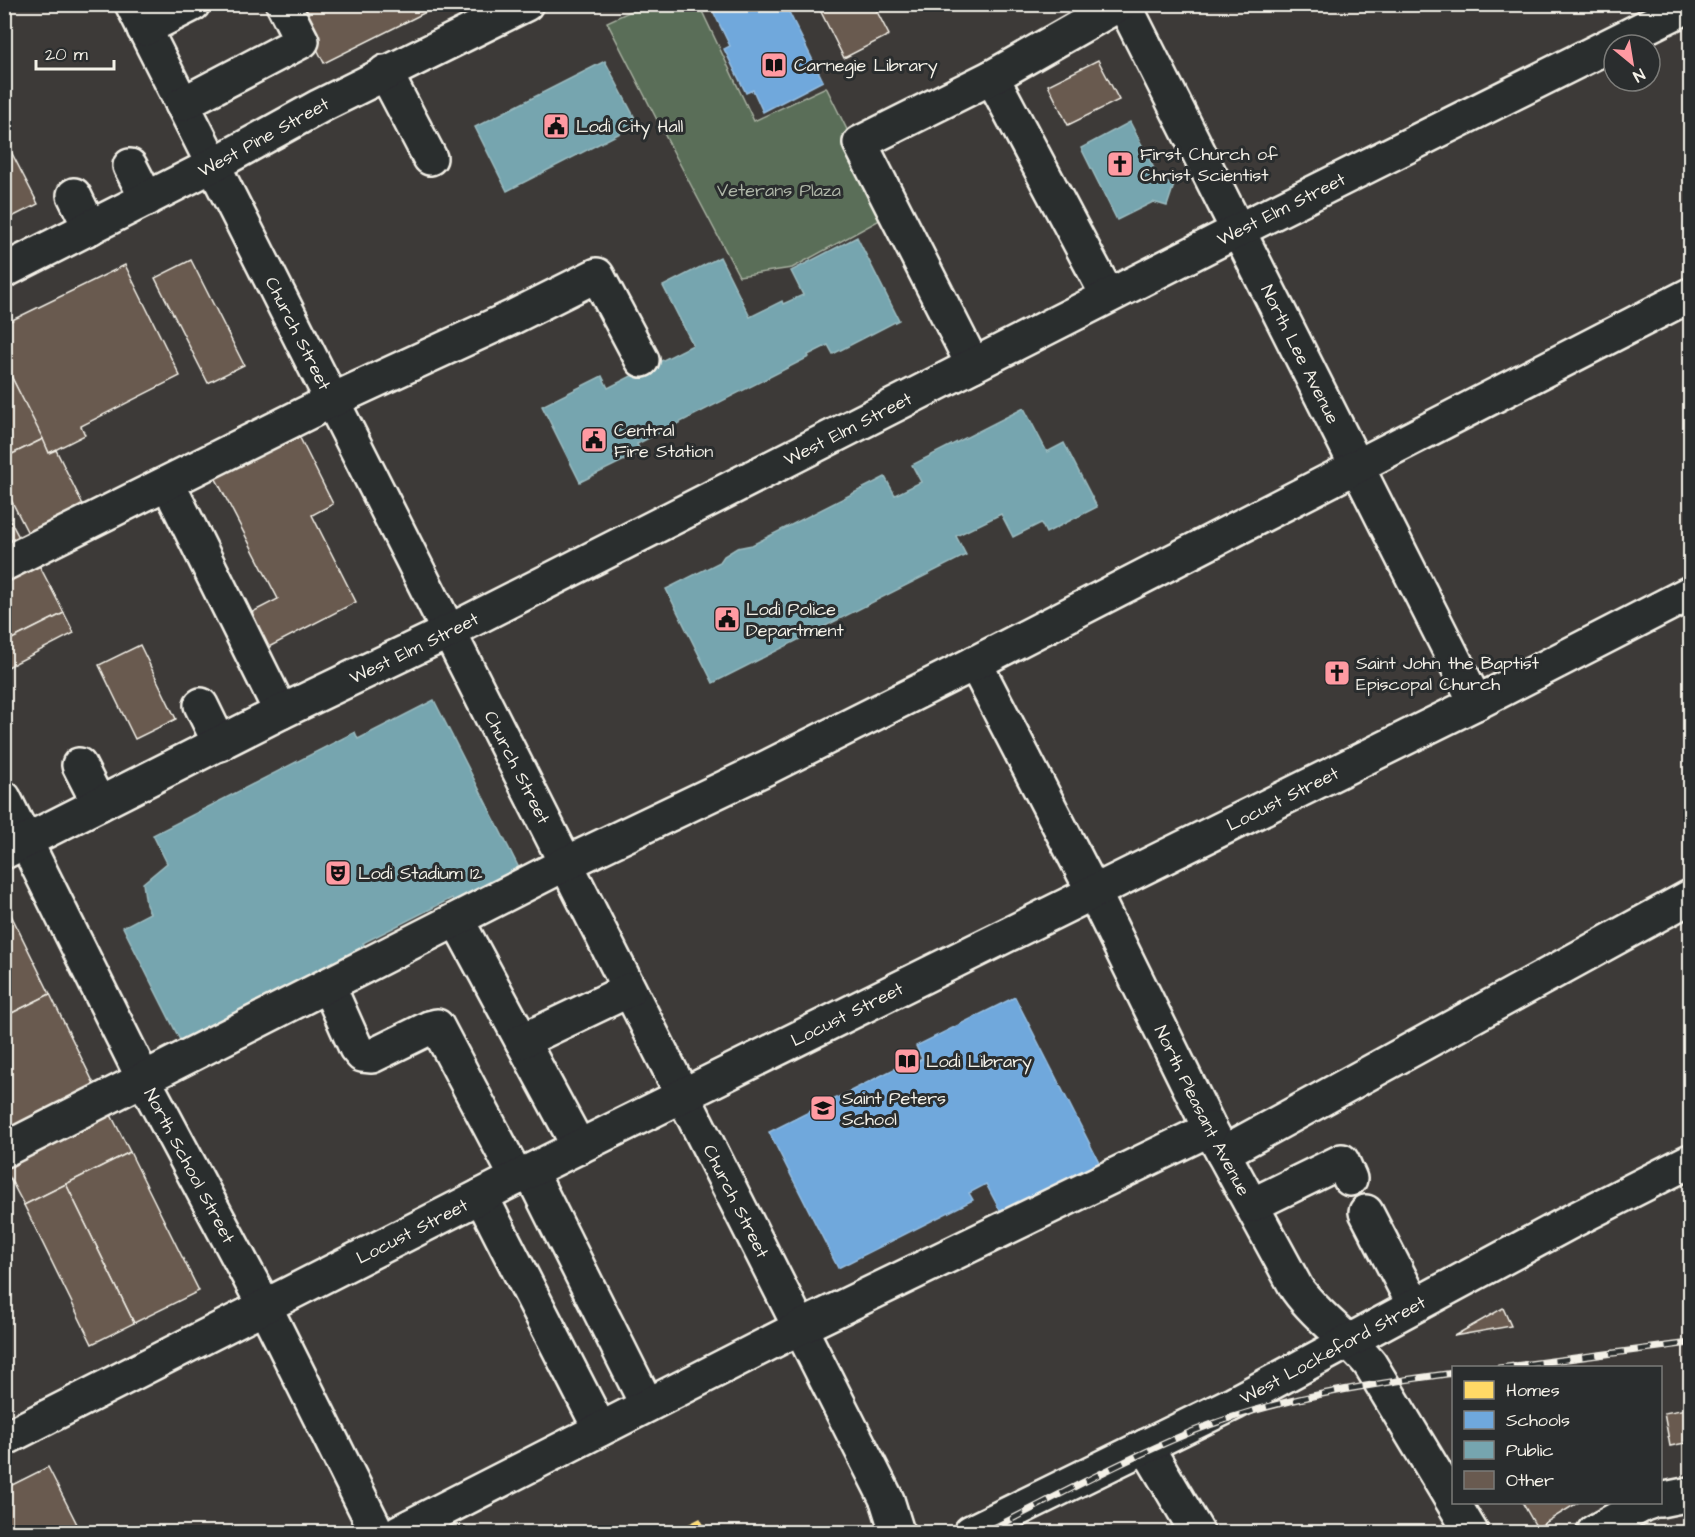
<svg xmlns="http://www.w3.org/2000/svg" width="1695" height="1537" font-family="'Architects Daughter',sans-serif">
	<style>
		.green { fill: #5a6e59; stroke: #a7b0a0; stroke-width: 1.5 }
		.homes { fill: #ffd966; stroke: #fce08d; stroke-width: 1.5 }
		.schools { fill: #6fa8dc; stroke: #97bee0; stroke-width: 1.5 }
		.public { fill: #76a5af; stroke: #9cbcc0; stroke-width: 1.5 }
		.building { fill: #695a50; stroke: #f4f1e8; stroke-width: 1.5 }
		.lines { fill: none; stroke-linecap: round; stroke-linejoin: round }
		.minor-casing { stroke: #f4f1e8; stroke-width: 38 }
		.minor { stroke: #2a2d2e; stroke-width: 33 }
		.rail-casing { stroke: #f4f1e8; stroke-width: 7 }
		.rail { stroke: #2a2d2e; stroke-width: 4.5; stroke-dasharray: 14; stroke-linecap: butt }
		.labels { text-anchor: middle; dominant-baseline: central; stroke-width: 6; stroke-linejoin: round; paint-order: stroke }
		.poi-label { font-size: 18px; fill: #f4f1e8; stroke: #2a2d2e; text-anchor: start }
		.street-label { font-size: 18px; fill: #f4f1e8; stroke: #2a2d2e }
		.park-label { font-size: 18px; fill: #afb6a8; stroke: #2a2d2e }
	</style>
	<rect width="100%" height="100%" fill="#3d3a38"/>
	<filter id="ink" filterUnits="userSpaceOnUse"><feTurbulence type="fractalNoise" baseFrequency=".0167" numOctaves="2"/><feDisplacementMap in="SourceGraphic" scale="12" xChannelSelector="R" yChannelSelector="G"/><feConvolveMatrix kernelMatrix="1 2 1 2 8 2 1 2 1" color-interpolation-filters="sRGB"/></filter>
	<g filter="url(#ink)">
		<!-- green -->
		<polygon class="green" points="644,5 699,5 754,121 826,87 889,215 792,268 739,276 674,153 607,22"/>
		<!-- homes -->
		<polygon class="homes" points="700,1519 707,1532 674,1532"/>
		<!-- schools -->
		<g class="schools">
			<polygon points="716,4 785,4 823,81 763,112 753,90 746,93 724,49 730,46 711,7"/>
			<polygon points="1015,997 1101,1166 1003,1216 986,1184 969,1193 973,1200 838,1268 769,1132 904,1064 906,1068 922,1059 916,1046"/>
		</g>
		<!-- public -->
		<g class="public">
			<polygon points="605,61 638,124 507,191 475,127"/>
			<polygon points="1130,122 1160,180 1174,185 1167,206 1153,202 1117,220 1081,148"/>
			<polygon points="857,237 899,320 833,354 828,345 808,355 809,357 637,444 641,452 580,482 542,406 602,376 608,388 693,345 663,286 720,257 750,317 782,301 783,304 803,295 791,271"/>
			<polygon points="1024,408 1047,452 1064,443 1097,507 1046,533 1041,523 1013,537 1001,514 956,536 966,555 713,683 666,589 720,562 724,556 737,548 752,545 885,477 895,495 921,482 912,465"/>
			<polygon points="434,700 523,876 457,909 452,898 363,943 369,953 216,1031 213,1024 180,1040 123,927 150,913 146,905 143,883 167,863 153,835 355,732 358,739"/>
		</g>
		<!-- building -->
		<g class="building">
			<polygon points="295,4 442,4 324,63"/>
			<polygon points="817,4 873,4 889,35 844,58"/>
			<polygon points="1098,60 1119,100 1068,125 1048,85"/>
			<polygon points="4,138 38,204 4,221"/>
			<polygon points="191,260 244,365 208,383 155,278"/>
			<polygon points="125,265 180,376 81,426 85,435 49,453 4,362 4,324"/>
			<polygon points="4,362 43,439 4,458"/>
			<polygon points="297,432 333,504 312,515 356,602 261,651 243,617 278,599 214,475"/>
			<polygon points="43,439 49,453 56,450 86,511 31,539 4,486 4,458"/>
			<polygon points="4,509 22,543 4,551"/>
			<polygon points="38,563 64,613 4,643 4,580"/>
			<polygon points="64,613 74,633 4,669 4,643"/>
			<polygon points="140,645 176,719 135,739 99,665"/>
			<polygon points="4,914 11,915 50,994 4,1017"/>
			<polygon points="50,994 97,1090 13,1132 4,1115 4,1017"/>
			<polygon points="109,1111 130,1152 24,1205 4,1167 4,1163"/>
			<polygon points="130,1152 199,1291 134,1323 66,1184"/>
			<polygon points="66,1184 134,1323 92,1344 24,1205"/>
			<polygon points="1503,1308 1511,1326 1454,1336"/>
			<polygon points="1690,1390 1690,1442 1670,1446 1664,1413 1687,1409 1684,1391"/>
			<polygon points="48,1467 81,1532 4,1532 4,1489"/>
			<polygon points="1522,1502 1579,1502 1537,1528"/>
		</g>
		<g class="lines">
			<defs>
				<g id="minor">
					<path id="s1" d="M132,4L887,1500L897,1532"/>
					<path id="s2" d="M1124,4L1476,703"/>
					<polyline points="144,29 193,4"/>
					<polyline points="385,72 430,158"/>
					<polyline points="992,77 1108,296"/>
					<polyline points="182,104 302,41 283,4"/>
					<polyline points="130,166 147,199"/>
					<polyline points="74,195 90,228"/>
					<path id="s3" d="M4,271L213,165L320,106L526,4"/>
					<polyline points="973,365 860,143 992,77 1120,4"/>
					<polyline points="176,500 281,712"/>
					<polyline points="4,564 333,400 513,317 597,275 642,360"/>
					<path id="s4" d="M975,663L1094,893L1210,1129L1297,1289C1318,1318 1348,1337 1370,1364L1471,1532"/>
					<polyline points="201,705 220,744"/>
					<polyline points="79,765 99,804"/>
					<path id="s5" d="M4,798L144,1080L265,1307L377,1532"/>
					<path id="s6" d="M4,852L281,712L450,631L1237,231L1690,5"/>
					<polyline points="457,920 579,1147"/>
					<polyline points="328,985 356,1048 362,1055 372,1056 429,1028 437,1026 517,1178"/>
					<polyline points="522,1041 629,990"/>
					<polyline points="4,1150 565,864 766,768 975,663 1690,295"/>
					<polyline points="1223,1153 1690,897"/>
					<polyline points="530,1171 647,1405"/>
					<polyline points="481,1196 600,1429"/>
					<polyline points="1252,1205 1342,1161 1350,1179"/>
					<polyline points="1366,1212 1414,1305"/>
					<path id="s7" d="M4,1439L530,1171L1476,703L1690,593"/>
					<polyline points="1146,1446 1197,1532"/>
					<polyline points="1660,1500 1690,1494"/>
					<polyline points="399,1532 799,1328 1210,1129"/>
					<path id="s8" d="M971,1532L1234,1403L1570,1222L1690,1161"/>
					<polyline points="1594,1532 1644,1504 1650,1502"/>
				</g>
			</defs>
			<!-- minor casing -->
			<use href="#minor" class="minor-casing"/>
			<!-- minor -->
			<use href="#minor" class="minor"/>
			<defs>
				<g id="rail">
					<polyline points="1499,1368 1690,1343"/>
					<path d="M986,1532C1054,1498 1121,1461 1191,1432C1276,1398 1364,1385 1454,1373"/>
				</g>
			</defs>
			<!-- rail casing -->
			<use href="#rail" class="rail-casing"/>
			<!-- rail -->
			<use href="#rail" class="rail"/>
		</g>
	</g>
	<!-- icons -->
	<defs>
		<symbol id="library-square" viewBox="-11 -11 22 22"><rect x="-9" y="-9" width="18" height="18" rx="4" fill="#ff9aa2" stroke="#2a2d2e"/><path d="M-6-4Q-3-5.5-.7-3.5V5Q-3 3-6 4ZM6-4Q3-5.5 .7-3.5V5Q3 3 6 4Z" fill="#111"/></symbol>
		<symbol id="civic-square" viewBox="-11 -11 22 22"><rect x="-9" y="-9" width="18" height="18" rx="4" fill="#ff9aa2" stroke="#2a2d2e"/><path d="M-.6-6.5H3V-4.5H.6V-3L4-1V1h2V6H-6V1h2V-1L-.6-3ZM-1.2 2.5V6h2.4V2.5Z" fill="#111"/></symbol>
		<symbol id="church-square" viewBox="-11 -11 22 22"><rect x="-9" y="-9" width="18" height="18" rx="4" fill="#ff9aa2" stroke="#2a2d2e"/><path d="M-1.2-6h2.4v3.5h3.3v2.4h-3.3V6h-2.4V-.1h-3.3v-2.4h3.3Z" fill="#111"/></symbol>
		<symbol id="theatre-square" viewBox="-11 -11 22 22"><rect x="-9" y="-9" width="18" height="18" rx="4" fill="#ff9aa2" stroke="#2a2d2e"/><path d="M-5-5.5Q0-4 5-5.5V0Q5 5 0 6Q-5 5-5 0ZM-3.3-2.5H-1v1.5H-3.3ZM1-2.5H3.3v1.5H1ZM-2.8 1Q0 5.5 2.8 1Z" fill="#111"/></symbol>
		<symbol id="school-square" viewBox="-11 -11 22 22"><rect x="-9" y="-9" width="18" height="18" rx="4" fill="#ff9aa2" stroke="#2a2d2e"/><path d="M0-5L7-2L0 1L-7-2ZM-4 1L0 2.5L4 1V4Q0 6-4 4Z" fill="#111"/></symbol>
	</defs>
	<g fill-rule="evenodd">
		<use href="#library-square" x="759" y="50" width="30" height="30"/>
		<use href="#civic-square" x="541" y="111" width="30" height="30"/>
		<use href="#church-square" x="1105" y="149" width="30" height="30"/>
		<use href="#civic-square" x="579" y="425" width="30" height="30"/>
		<use href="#civic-square" x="712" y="604" width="30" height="30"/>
		<use href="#church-square" x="1322" y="658" width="30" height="30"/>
		<use href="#theatre-square" x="323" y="858" width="30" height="30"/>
		<use href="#library-square" x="892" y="1046" width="30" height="30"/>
		<use href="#school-square" x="808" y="1093" width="30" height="30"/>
	</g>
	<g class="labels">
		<!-- poi labels -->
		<g class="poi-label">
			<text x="794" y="65">Carnegie Library</text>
			<text x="576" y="126">Lodi City Hall</text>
			<text x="1140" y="154">First Church of<tspan x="1140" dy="21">Christ Scientist</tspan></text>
			<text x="614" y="430">Central<tspan x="614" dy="21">Fire Station</tspan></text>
			<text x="746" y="609">Lodi Police<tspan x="746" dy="21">Department</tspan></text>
			<text x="1356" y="663">Saint John the Baptist<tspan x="1356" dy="21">Episcopal Church</tspan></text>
			<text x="358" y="873">Lodi Stadium 12</text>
			<text x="926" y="1061">Lodi Library</text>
			<text x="842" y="1098">Saint Peters<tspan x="842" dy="21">School</tspan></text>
		</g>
		<!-- street labels -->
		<g class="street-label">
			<text stroke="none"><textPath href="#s3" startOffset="292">West Pine Street</textPath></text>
			<text stroke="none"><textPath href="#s6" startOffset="1430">West Elm Street</textPath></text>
			<text stroke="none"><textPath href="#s1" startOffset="369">Church Street</textPath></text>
			<text stroke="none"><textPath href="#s2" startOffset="392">North Lee Avenue</textPath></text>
			<text stroke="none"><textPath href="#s6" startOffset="944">West Elm Street</textPath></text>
			<text stroke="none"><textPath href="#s6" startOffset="458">West Elm Street</textPath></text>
			<text stroke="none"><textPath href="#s1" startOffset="855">Church Street</textPath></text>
			<text stroke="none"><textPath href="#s7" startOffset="1430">Locust Street</textPath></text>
			<text stroke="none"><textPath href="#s7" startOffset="944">Locust Street</textPath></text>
			<text stroke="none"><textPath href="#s4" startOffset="502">North Pleasant Avenue</textPath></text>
			<text stroke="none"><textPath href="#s5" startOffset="412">North School Street</textPath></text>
			<text stroke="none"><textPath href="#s1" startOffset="1341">Church Street</textPath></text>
			<text stroke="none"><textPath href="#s7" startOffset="458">Locust Street</textPath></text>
			<text stroke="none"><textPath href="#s8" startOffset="405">West Lockeford Street</textPath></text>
		</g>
		<!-- park labels -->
		<g class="park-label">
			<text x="779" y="190">Veterans Plaza</text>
		</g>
	</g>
	<!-- margin -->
	<rect width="1695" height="1537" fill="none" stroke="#2a2d2e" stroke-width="24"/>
	<rect x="12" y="12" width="1671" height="1513" fill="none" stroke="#f4f1e8" stroke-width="2" filter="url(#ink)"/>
	<!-- legend -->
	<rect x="1452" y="1366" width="210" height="138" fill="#2a2d2e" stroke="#7b7b78" stroke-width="1.5"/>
	<rect x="1464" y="1381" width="30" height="18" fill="#ffd966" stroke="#7b7b78" stroke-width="1.5"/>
	<text x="1506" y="1396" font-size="18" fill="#f4f1e8">Homes</text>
	<rect x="1464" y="1411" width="30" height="18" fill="#6fa8dc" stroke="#7b7b78" stroke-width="1.5"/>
	<text x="1506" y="1426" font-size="18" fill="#f4f1e8">Schools</text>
	<rect x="1464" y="1441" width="30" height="18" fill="#76a5af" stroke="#7b7b78" stroke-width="1.5"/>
	<text x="1506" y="1456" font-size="18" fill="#f4f1e8">Public</text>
	<rect x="1464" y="1471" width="30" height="18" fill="#695a50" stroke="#7b7b78" stroke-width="1.5"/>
	<text x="1506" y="1486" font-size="18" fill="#f4f1e8">Other</text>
	<!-- north arrow -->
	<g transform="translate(1632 63) rotate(150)"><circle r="28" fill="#2a2d2e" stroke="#7b7b78" stroke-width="1.5"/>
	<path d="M0-4.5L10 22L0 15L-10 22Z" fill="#ff9aa2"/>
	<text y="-9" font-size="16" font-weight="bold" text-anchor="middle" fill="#f4f1e8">N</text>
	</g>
	<!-- scale -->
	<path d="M36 60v9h78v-9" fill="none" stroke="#f4f1e8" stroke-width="3"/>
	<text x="45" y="60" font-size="18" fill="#f4f1e8" stroke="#2a2d2e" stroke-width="4.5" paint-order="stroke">20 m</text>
</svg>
